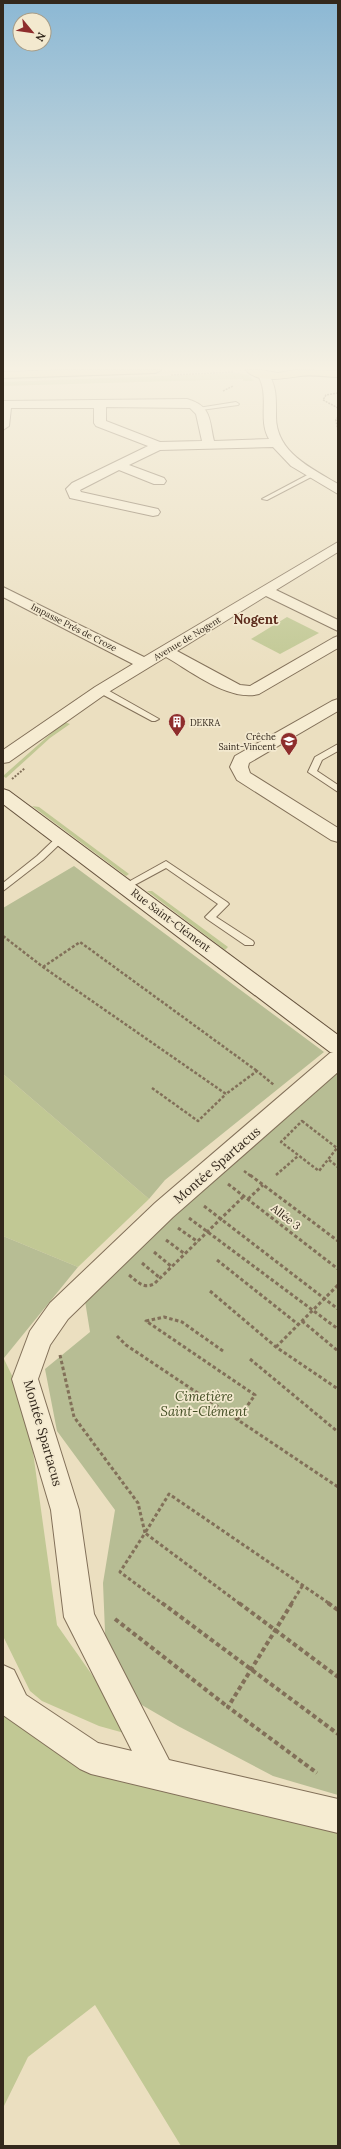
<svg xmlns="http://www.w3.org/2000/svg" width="341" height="2149" font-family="Lora,serif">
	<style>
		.green { fill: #c1c894 }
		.cemetery { fill: #b7bd94 }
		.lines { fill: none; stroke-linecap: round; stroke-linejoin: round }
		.service-casing { stroke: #827059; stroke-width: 2 }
		.minor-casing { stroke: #827059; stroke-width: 2 }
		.secondary-casing { stroke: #64513c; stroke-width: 2 }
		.primary-casing { stroke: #503e2d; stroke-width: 2 }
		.path-far4 { stroke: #827059; stroke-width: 1.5; stroke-dasharray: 2 1; stroke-linecap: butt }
		.path-far3 { stroke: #827059; stroke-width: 2; stroke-dasharray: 2 1.5; stroke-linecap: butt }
		.path-far2 { stroke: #827059; stroke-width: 2.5; stroke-dasharray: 3 2; stroke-linecap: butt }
		.path-far1 { stroke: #827059; stroke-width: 3; stroke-dasharray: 3.5 2.5; stroke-linecap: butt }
		.path { stroke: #827059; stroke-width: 4; stroke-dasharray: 4.5 3; stroke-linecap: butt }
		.service { fill: #f6ecd2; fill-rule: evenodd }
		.minor { fill: #f6ecd2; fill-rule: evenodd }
		.secondary { fill: #f6ecd2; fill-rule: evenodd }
		.primary { fill: #edd498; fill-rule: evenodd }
		.labels { text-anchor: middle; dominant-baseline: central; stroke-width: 3.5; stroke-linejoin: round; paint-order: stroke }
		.far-street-label { font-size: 9px; fill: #33281c; stroke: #f3e9cf }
		.far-poi-label { font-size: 9px; fill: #33281c; stroke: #f3e9cf; text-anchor: start }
		.street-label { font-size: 11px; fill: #33281c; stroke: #f3e9cf }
		.far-district-label { font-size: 13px; font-weight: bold; fill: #5d2d1e; stroke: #f3e9cf }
		.near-street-label { font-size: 13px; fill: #33281c; stroke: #f3e9cf }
		.near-park-label { font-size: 13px; font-style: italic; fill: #434e24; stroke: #f3e9cf }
	</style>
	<rect width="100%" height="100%" fill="#ebdfc0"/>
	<!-- green -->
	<g class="green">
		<polygon points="196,370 226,371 4,380 4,378"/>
		<polygon points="238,373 248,375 254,381 243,381 243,379 3,386 3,382"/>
		<polygon points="287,617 319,633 280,654 251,639"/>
		<polygon points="64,722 70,724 50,738 6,778 3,776"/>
		<polygon points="32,806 39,807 129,874 126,876"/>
		<polygon points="147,891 152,891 228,947 225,950"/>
		<polygon points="3,1074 149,1199 78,1267 3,1236"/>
		<polygon points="3,1357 19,1390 33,1452 57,1625 135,1736 99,1726 42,1701 30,1691 3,1636"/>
		<polygon points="3,1699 54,1741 338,1827 338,2146 181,2146 95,2005 28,2057 3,2108"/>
	</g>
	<!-- cemetery -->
	<g class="cemetery">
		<polygon points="74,866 324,1052 165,1180 149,1199 3,1074 3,908"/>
		<polygon points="338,1071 338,1795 273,1776 178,1726 135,1701 106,1656 103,1583 115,1510 57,1431 45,1369 90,1332 85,1301 177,1214"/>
		<polygon points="3,1236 78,1267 4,1358 3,1357"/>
	</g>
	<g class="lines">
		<defs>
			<g id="service">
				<polygon points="236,402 239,404 238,405 201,410 198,408"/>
				<polygon points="313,472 315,473 315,475 267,500 262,499"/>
				<polygon points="98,688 104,688 159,719 155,721 152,721 98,692"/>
				<polygon points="338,744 338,751 322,760 317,771 338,785 338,792 308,772 315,757"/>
				<polygon points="62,834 67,837 65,839 43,860 3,891 3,883 37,856 59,835"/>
				<polygon points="166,861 227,902 229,904 216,917 253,941 254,943 253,945 245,945 207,919 205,917 218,904 166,868 129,888 126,889 121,886"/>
			</g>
			<g id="minor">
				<path d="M263,371L267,372C277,386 276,398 276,415C275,452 311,468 338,484V494L291,466L273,447L160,450L129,465L164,478L166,481L164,484H154L119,470L80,490L81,492L158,509L160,512L158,515L153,516L70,498L66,489L72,483L148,446L96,426L94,423V408H11L9,426L3,430V401L187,399C212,406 209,420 214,441L269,439C257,418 271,395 257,374ZM106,407L190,408L196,414L202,441L160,442L106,421Z"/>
				<path d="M338,542V552L276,590L338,620V631L266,596L177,651L240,685L250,686L333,638L338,636V648L259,694C229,702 191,671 166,657L107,693L9,762L3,763V750L95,687L133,664L3,597V587L144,657Z"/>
				<polygon points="338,699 338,711 249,763 248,767 250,773 338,828 338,842 331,840 237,780 230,767 235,756 332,701"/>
				<polygon points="338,1051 338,1072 173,1217 68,1319 50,1345 38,1379 79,1510 94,1614 169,1760 338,1799 338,1833 91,1774 80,1769 3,1715 3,1665 14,1670 26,1695 98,1743 132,1751 64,1617 51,1510 12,1379 30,1331 50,1303 155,1203 330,1053"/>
			</g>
			<polygon id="secondary" points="3,789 9,791 338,1035 338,1054 330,1052 3,804"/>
			<g id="primary">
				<polygon points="62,370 161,370 155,373 3,378 3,372"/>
				<path d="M246,370H261L278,373L295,370L338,371V377C326,377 312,374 300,376C286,378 257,384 246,370Z"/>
			</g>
		</defs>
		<!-- service casing -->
		<use href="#service" class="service-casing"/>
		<!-- minor casing -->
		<use href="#minor" class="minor-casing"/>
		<!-- secondary casing -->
		<use href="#secondary" class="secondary-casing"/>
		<!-- primary casing -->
		<use href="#primary" class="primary-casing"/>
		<!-- path-far4 -->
		<g class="path-far4">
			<polyline points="171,375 234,372"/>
			<polyline points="223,391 233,386"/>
			<polyline points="338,393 326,395 323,400 338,408"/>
			<polyline points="338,417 336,420 338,432"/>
		</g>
		<!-- path-far3 -->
		<polyline class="path-far3" points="12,779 25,768"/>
		<!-- path-far2 -->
		<g class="path-far2">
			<polyline points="3,936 43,967 226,1094 257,1071 274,1085"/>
			<polyline points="43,967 80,942 257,1071"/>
			<polyline points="152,1088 198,1121 226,1094"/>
			<polygon points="302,1121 337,1148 319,1171 281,1142"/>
			<polyline points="329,1160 338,1167"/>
			<polyline points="244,1171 251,1176"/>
			<polyline points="276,1175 298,1156"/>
		</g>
		<!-- path-far1 -->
		<g class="path-far1">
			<polyline points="250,1175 338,1241"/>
			<polyline points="228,1184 338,1269"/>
			<polyline points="248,1199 263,1185"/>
			<polyline points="204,1206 338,1309"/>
			<polyline points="189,1218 338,1329"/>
			<polyline points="178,1228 198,1242"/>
			<polyline points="166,1240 185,1254"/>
			<polyline points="154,1252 172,1267"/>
			<polyline points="217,1260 299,1325"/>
			<polyline points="142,1263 160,1278"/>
			<path d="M129,1275C138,1282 143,1289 154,1284L244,1196"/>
			<polyline points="210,1291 276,1347 338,1389"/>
			<polyline points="302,1321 338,1351"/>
			<polyline points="117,1336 126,1345 338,1487"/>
			<polyline points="276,1347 338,1285"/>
			<polyline points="223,1351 182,1322 164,1317 146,1321 255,1395 237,1420"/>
			<polyline points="60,1355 74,1417 138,1503 145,1533 120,1572 163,1604"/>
			<polyline points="250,1359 338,1432"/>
			<polyline points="240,1604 145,1533 169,1494 330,1604"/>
			<polyline points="291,1604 303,1585"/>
		</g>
		<!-- path -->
		<g class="path">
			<polyline points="162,1603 338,1734"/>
			<polyline points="239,1603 338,1677"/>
			<polyline points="292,1603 228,1707 317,1773"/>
			<polyline points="328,1603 338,1610"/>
			<polyline points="115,1619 228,1707"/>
		</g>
		<!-- service -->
		<use href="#service" class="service"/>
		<!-- minor -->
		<use href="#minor" class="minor"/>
		<!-- secondary -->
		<use href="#secondary" class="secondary"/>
		<!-- primary -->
		<use href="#primary" class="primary"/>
	</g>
	<!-- sky -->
	<linearGradient id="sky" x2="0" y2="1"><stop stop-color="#8cb8d4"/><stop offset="0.55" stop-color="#f6f1e3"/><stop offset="1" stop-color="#f6f1e3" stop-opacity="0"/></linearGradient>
	<rect width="341" height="670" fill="url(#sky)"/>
	<!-- icons -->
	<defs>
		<symbol id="building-pin" viewBox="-11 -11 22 30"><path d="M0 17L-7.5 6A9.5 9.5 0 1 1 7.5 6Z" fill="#8e2d2c" stroke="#f3e9cf"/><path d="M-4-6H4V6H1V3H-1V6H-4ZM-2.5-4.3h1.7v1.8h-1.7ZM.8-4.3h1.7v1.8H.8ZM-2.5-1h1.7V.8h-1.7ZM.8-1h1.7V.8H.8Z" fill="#fff"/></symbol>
		<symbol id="school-pin" viewBox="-11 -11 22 30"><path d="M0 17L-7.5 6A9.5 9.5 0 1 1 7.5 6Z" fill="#8e2d2c" stroke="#f3e9cf"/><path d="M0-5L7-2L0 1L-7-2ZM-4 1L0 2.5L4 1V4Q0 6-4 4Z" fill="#fff"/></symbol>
	</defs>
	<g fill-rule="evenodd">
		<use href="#building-pin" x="167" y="712" width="20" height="27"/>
		<use href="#school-pin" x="279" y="731" width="20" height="27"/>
	</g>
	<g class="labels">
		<!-- far-street labels -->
		<g class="far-street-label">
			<text transform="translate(74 627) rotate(27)">Impasse Prés de Croze</text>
			<text transform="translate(187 638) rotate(-31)">Avenue de Nogent</text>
		</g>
		<!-- far-poi labels -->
		<g class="far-poi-label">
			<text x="190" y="722">DEKRA</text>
			<text x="276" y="736" text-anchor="end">Crêche<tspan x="276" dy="10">Saint-Vincent</tspan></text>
		</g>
		<!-- street labels -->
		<g class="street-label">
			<text transform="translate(171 920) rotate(37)">Rue Saint-Clément</text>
			<text transform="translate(286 1217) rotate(38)">Allée 3</text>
		</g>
		<!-- far-district labels -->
		<g class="far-district-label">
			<text x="256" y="619">Nogent</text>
		</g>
		<!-- near-street labels -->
		<g class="near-street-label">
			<text transform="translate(217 1165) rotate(-41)">Montée Spartacus</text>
			<text transform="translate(43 1433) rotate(74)">Montée Spartacus</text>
		</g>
		<!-- near-park labels -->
		<g class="near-park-label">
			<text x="204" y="1396">Cimetière<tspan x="204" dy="15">Saint-Clément</tspan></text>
		</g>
	</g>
	<!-- border -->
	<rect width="341" height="2149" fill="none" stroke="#33281c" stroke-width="8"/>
	<!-- north arrow -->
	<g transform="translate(32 32) rotate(119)"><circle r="19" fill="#f3e9cf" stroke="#a69c87"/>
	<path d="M0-3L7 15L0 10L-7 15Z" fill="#8e2d2c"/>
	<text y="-6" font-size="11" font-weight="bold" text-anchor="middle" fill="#33281c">N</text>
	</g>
</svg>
